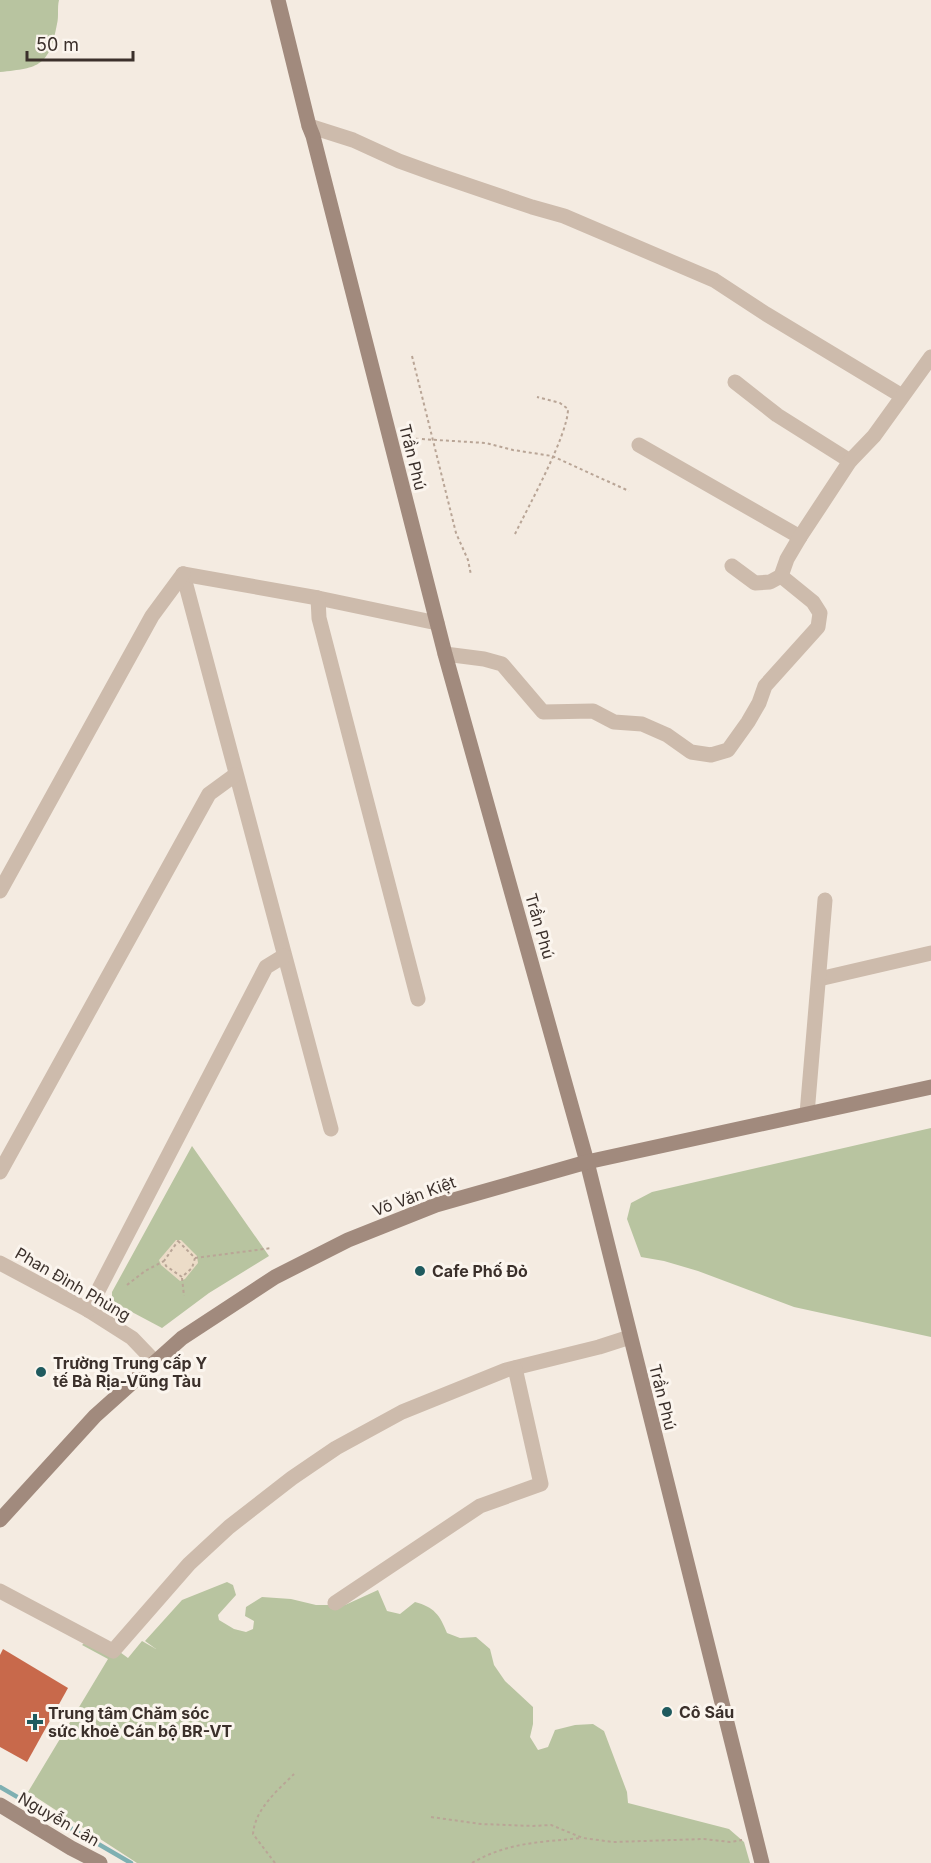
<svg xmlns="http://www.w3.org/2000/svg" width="931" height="1863" font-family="Inter,sans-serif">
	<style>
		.green { fill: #b8c4a0 }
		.plaza { fill: #ecdcc8 }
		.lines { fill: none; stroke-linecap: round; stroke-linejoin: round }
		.stream { stroke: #7fb0b2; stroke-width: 4.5 }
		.building { fill: #c8694b }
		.path { stroke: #b9a596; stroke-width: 2; stroke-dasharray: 3 3; stroke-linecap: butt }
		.street { stroke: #cdbbac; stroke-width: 15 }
		.secondary { stroke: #a18a7d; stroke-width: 15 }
		.poi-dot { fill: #1f5a5e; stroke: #fbf5ee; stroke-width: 2 }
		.labels { text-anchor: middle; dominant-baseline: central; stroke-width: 6; stroke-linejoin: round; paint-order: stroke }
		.street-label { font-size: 16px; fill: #3b302b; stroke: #fbf5ee }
		.poi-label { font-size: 16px; font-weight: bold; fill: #3b302b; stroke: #fbf5ee; text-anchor: start }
	</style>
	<rect width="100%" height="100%" fill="#f4ebe1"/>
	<!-- green -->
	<g class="green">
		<path d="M0,0H59C57,8 59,16 57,24C49,66 40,68 0,72Z"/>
		<polygon points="931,1128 931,1337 794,1307 698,1271 664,1261 641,1257 627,1219 631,1203 652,1192"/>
		<polygon points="192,1146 269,1256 209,1293 162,1328 115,1303 112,1299 112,1292"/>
		<path d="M227,1582L233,1585L236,1595L218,1615L219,1620L234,1629L246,1632L253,1629L254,1621L245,1616L246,1607L262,1597L291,1599L316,1605H345L378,1590L387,1611L400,1614L415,1602C434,1607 440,1615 447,1633L460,1638L476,1637L490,1649L494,1665L505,1681L533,1707V1724L530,1737L538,1750L548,1747L555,1730L575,1725L593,1724L604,1731L627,1792L628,1803L729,1829L744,1842L750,1863H137L28,1792L108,1659L82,1645L94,1633L128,1658L142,1641L156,1649L145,1641L182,1600Z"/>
	</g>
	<!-- plaza -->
	<polygon class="plaza" points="176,1240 181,1240 197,1256 198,1263 185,1279 180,1281 161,1265 159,1260"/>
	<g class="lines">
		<!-- stream -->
		<polyline class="stream" points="0,1787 131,1863"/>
	</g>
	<!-- building -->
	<polygon class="building" points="3,1649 68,1688 27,1762 0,1747 0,1655"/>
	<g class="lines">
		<!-- path -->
		<g class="path">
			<polyline points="412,356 456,533 468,560 471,575"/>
			<polyline points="404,438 486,443 513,450 552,456 629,491"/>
			<path d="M515,534C528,507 568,435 568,409L560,403L537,397"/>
			<polygon points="178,1241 195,1258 192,1268 182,1277 166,1266 164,1261"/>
			<polyline points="195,1258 272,1248"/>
			<polyline points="182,1278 184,1296"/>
			<polyline points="127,1285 145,1271 164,1261"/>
			<polyline points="431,1817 481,1824 533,1826 551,1825 583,1838 613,1842 704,1839 730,1842 742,1840"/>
			<path d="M275,1863L253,1834C255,1809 277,1791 294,1774"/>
			<path d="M472,1863C508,1842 542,1842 582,1838"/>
		</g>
		<!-- street -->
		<g class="street">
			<polyline points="309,126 353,140 399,161 435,174 532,207 564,216 714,280 766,314 902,396"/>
			<polyline points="735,382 777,415 850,461"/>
			<polyline points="639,445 800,537"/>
			<polyline points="732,566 755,583 770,582 781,576 787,559 800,537 850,461 874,436 931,357"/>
			<polyline points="183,574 331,1129"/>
			<polyline points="183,574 318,598 437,623"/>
			<polyline points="318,598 319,618 418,999"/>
			<polyline points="445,654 484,659 502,664 543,712 593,711 614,722 642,724 667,735 691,752 711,755 728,750 748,722 759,703 765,686 818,627 820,613 813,602 781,576"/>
			<polyline points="0,891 152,616 183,574"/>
			<polyline points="819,979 931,953"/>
			<polyline points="807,1114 825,900"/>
			<polyline points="0,1172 209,794 235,775"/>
			<polyline points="0,1263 88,1310 132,1338 155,1362"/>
			<polyline points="88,1310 266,967 284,956"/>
			<polyline points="0,1591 113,1651 189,1564 229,1527 292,1478 336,1448 402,1412 506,1370 599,1347 630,1337"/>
			<polyline points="335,1603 480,1506 541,1484 515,1368"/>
		</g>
		<!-- secondary -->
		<g class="secondary">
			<polyline points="278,0 309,126 313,136 445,654 587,1162 762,1863"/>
			<polyline points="0,1520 95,1416 182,1338 275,1277 348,1240 436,1205 587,1162 931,1087"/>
			<polyline points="0,1805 71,1848 100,1863"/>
		</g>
	</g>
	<!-- markers -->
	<g class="poi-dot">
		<circle cx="420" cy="1271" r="6"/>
		<circle cx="41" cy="1372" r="6"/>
		<circle cx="667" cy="1712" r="6"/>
		<path d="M32 1713h6v6h6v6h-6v6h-6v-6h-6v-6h6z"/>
	</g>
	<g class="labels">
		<!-- street labels -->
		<g class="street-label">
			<text transform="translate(413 457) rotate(76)">Trần Phú</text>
			<text transform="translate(540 926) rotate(74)">Trần Phú</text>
			<text transform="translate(414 1196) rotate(-20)">Võ Văn Kiệt</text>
			<text transform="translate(73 1284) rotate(30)">Phan Đình Phùng</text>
			<text transform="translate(663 1397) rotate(76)">Trần Phú</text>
			<text transform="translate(59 1819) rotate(30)">Nguyễn Lân</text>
		</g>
		<!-- poi labels -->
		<g class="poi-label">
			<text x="432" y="1271">Cafe Phố Đỏ</text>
			<text x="53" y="1363">Trường Trung cấp Y<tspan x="53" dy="18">tế Bà Rịa-Vũng Tàu</tspan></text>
			<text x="679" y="1712">Cô Sáu</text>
			<text x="48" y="1713">Trung tâm Chăm sóc<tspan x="48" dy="18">sức khoẻ Cán bộ BR-VT</tspan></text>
		</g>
	</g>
	<!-- scale -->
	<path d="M27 51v9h106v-9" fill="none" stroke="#3b302b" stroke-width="3"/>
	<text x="36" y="51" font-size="18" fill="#3b302b" stroke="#fbf5ee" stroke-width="4.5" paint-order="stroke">50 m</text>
</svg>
